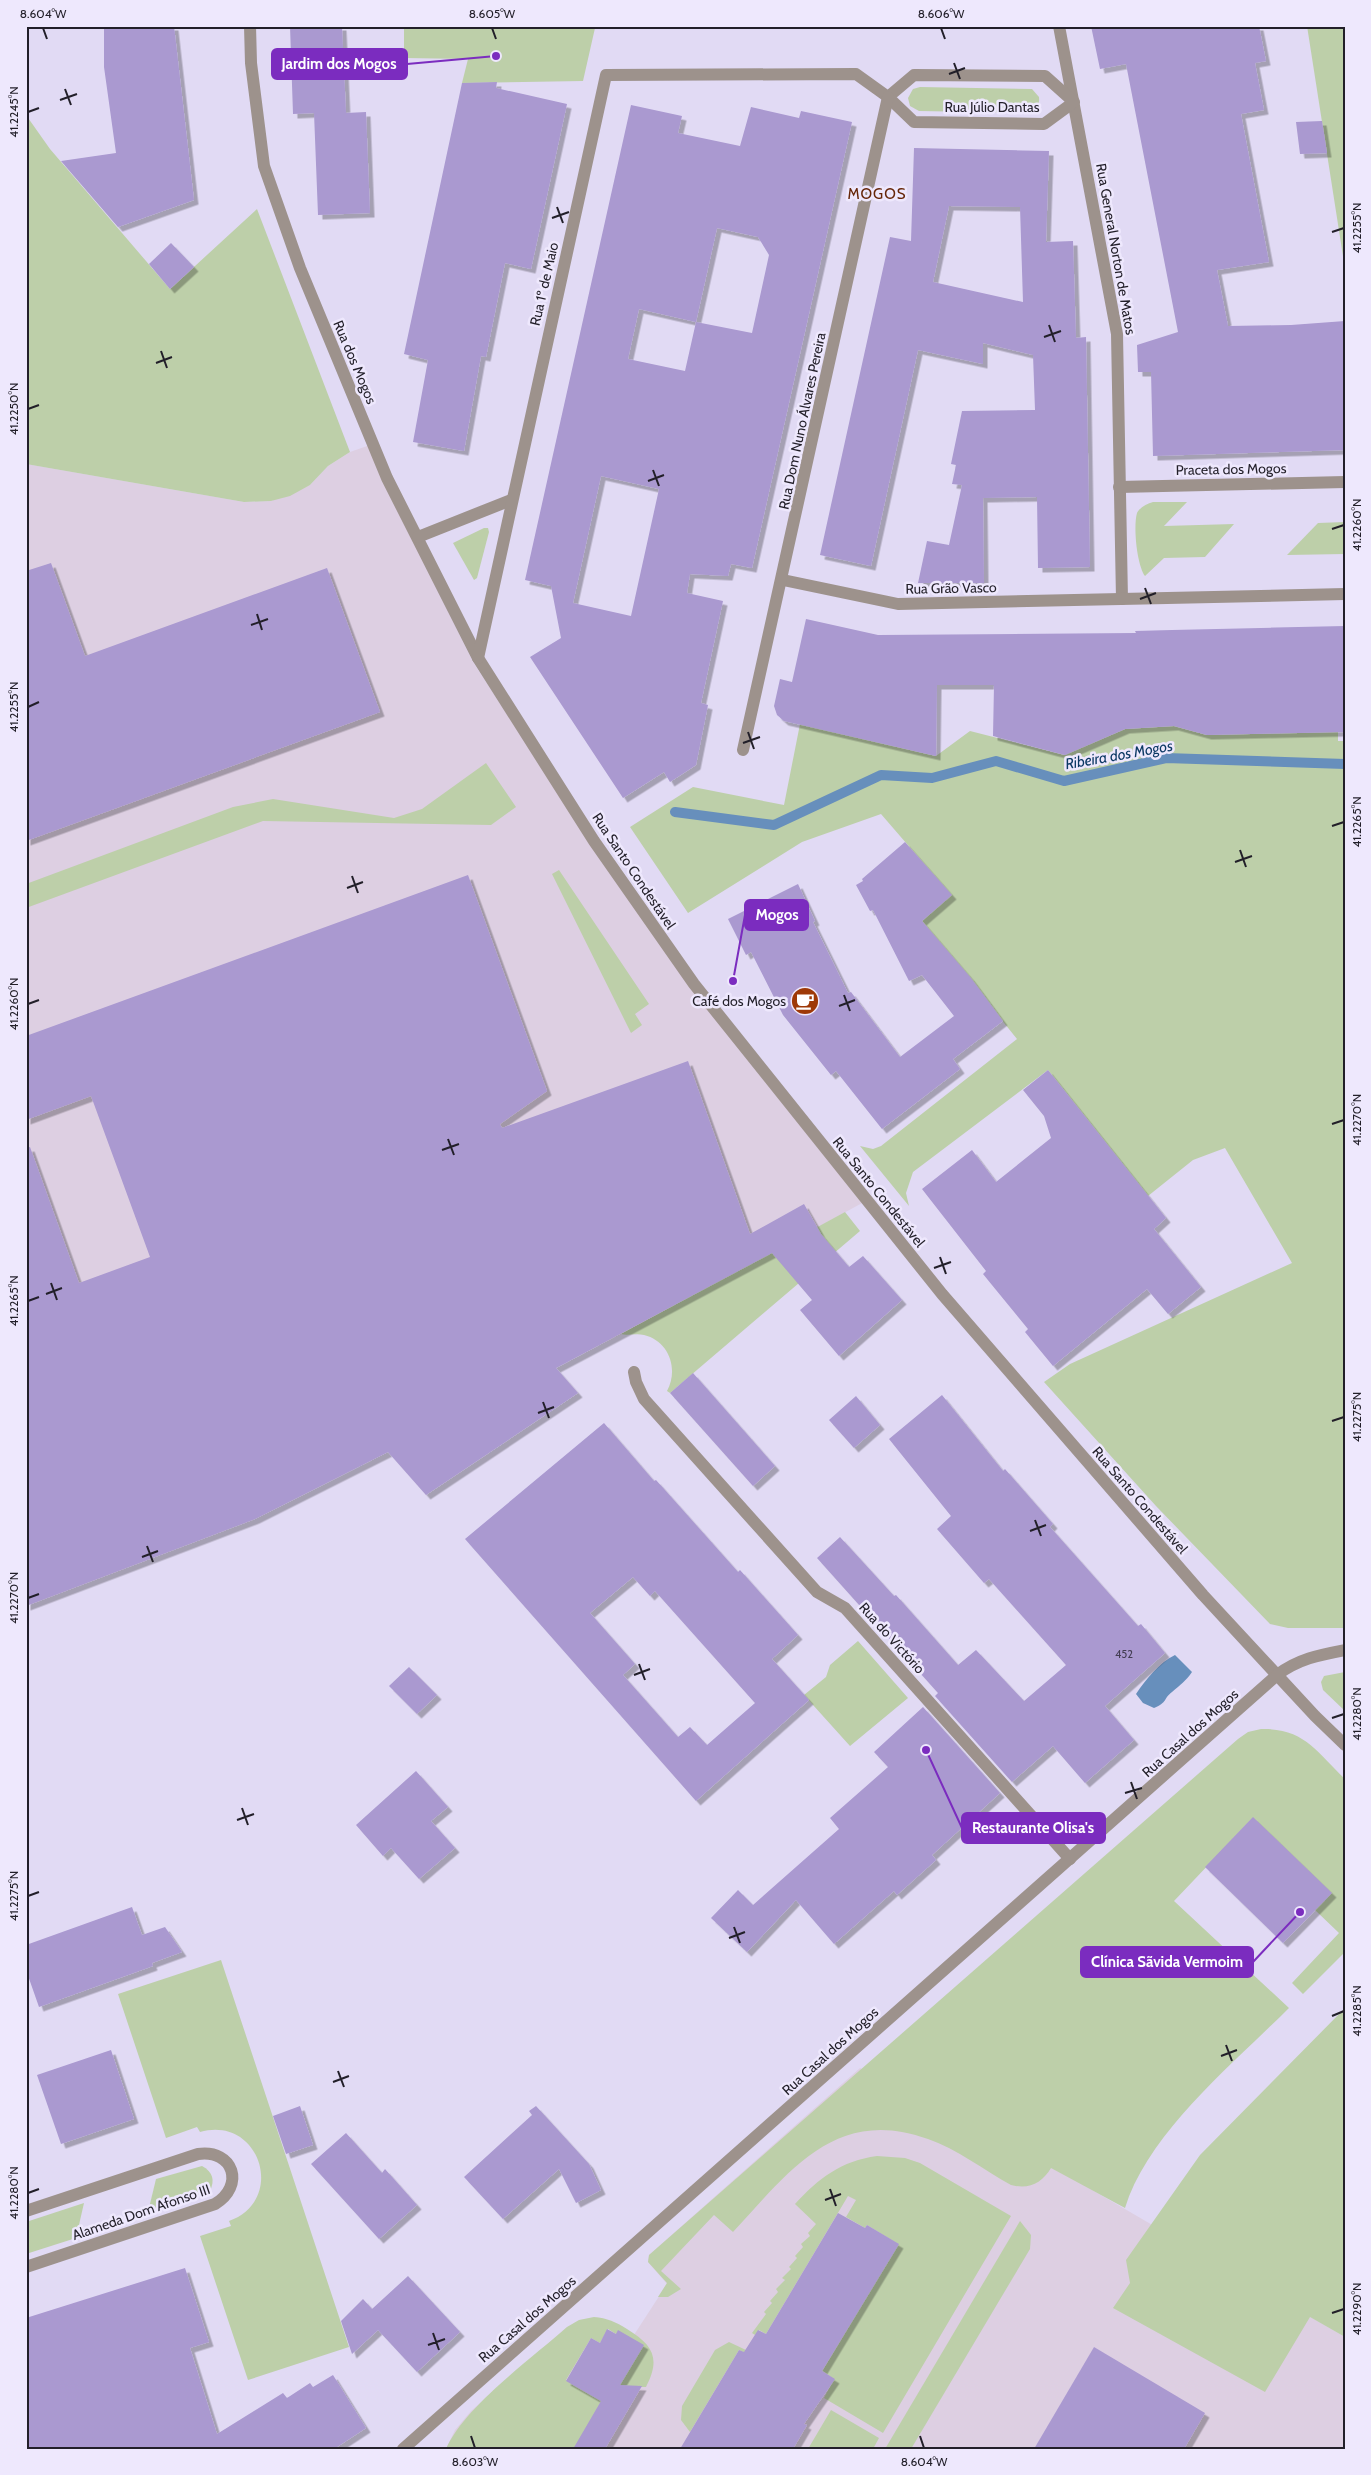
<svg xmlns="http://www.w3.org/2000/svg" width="1371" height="2475" font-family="Cabin,sans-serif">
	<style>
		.industrial { fill: #ddcfe2 }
		.green { fill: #bdcfa9; fill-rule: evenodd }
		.water { fill: #678fbc }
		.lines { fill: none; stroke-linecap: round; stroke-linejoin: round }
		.stream { stroke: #678fbc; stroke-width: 10 }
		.building { fill: #aa99d0; fill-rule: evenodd; filter: url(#shadow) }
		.minor { stroke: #9d928c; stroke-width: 12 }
		.ticks { fill: none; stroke: #221f29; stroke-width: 2 }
		.labels { text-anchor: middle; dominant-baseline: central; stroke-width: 5; stroke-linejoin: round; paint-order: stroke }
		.number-label { font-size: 11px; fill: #443e53 }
		.street-label { font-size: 14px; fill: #221f29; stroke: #eee8fd }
		.poi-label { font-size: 14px; fill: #221f29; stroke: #eee8fd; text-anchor: end }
		.neighbourhood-label { font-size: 15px; letter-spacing: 1px; fill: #662609; stroke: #eee8fd }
		.water-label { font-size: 15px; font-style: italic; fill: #0b3863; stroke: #eee8fd }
		.leader { fill: none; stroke: #7b2cbf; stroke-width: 2 }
		.callout-dot { fill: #7b2cbf; stroke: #eee8fd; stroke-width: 2 }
		.callout { fill: #7b2cbf; stroke: #7b2cbf; stroke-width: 2 }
		.callout-label { font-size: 15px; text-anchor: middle; font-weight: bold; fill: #fff }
		.neatline { fill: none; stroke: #221f29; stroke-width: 2 }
		.ticks-label { font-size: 12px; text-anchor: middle; fill: #221f29 }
	</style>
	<defs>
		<filter id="shadow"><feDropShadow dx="4.5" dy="4.5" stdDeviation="0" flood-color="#0004"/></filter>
	</defs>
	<rect width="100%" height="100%" fill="#e1daf4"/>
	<!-- industrial -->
	<g class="industrial">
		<polygon points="370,445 383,481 473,662 591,844 864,1202 621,1334 255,1519 26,1606 26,464 244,502 271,501 310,485 328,466 350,452"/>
		<polygon points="860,2068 1075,2180 1345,2337 1345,2449 446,2449 455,2430 471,2411 567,2327 618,2330 632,2338 667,2284 648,2262 649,2255"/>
	</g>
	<!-- green -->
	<g class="green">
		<polygon points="404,26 611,26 611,28 595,28 583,81 462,83 468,59 404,58"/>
		<polygon points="1307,26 1345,26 1345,269"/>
		<path d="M920,87L1032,89L1039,97C1040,106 1036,111 1027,113L919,111L910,106L908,98L913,89Z"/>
		<polygon points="26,115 50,149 170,289 257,209 350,452 328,466 310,485 290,496 271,501 244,502 26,464"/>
		<path d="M1153,502H1187L1164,526L1234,524L1205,557L1164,558L1145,576C1137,565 1133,527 1137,513C1140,507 1147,504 1153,502Z"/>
		<polygon points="1345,522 1345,554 1287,555 1318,523"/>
		<polygon points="484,528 488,528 489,532 477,578 474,580 453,543"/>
		<polygon points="800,724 936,756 970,731 1064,755 1125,729 1174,726 1207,735 1338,732 1338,741 1345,741 1345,1628 1288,1628 1270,1624 1156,1506 1044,1382 1070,1364 1292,1263 1225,1148 1193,1160 1148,1196 1048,1070 913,1172 906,1193 909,1206 860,1146 873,1149 881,1146 1017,1039 922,921 951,895 881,814 802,842 688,913 630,827 693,787 784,805"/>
		<polygon points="486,763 516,807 491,825 263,821 26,908 26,884 233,807 273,799 394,818 422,809"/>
		<polygon points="559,870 649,1004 635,1014 642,1025 631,1033 552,874"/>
		<path d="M845,1212L860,1231L670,1393L667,1391C679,1369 669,1341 644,1335C636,1333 627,1336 621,1334Z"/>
		<polygon points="858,1641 908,1698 850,1746 804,1695 826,1677 830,1665"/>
		<polygon points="1345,1672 1345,1711 1323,1690 1321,1682 1324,1676"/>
		<path d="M1261,1729C1304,1728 1316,1751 1345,1779V1952L1303,1994L1292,1983L1339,1933L1315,1910L1253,1818L1174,1901L1289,2008C1234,2063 1148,2133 1125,2208L1051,2168C1042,2183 1029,2190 1011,2185C984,2170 957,2149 928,2139C835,2105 788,2173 733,2232L714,2215L661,2271L681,2289L668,2297H658L667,2283L648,2262L649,2255L1238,1739L1248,1732Z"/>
		<path d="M221,1960L349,2347L248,2380L200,2236L231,2226L229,2221C287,2200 260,2115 200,2132L197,2127L166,2138L118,1994Z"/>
		<polygon points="1345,2008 1345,2337 1310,2317 1265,2392 1113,2308 1130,2283 1126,2260 1200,2155"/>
		<path d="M877,2156L905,2158L920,2163L1011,2216L883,2433L824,2398L834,2379L822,2371L898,2244L867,2225L865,2228L846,2217L856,2200L848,2196L766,2334L759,2330L755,2335L752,2333L766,2314L764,2312L772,2303L770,2301L778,2292L776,2289L785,2280L782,2278L791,2269L789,2267L797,2258L795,2256L803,2247L801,2244L810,2236L808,2233L816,2224L795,2204C819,2178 841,2161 877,2156Z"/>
		<path d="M202,2166C213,2172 215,2180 210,2191L150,2213L149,2208L156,2179Z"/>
		<polygon points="84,2203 76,2238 26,2254 26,2222"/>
		<polygon points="1020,2221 1031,2235 1030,2249 911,2449 885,2449"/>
		<path d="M594,2317C607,2318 616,2322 627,2329C653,2345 661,2358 646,2387H639L581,2449H446C464,2407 531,2359 567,2327L579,2320ZM608,2329L616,2334L618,2330L588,2393L566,2380L591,2338L600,2343Z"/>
		<polygon points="729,2342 746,2350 745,2353 739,2350 690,2432 681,2420 682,2406 715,2350"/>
		<polygon points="831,2410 879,2438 873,2449 808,2449"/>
	</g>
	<!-- water -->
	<path class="water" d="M1175,1655L1192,1672C1185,1682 1181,1684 1172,1692C1163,1699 1168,1702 1154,1708L1143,1703L1136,1694C1146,1679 1159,1663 1175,1655Z"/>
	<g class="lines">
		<!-- stream -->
		<polyline class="stream" points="675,812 774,825 881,775 932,778 996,761 1064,781 1166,758 1345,764"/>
	</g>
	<!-- building -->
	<g class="building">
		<polygon points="104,26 174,26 194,200 118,227 61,161 116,153 104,67"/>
		<polygon points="290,26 342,26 346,113 366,112 370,213 318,215 314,113 293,114"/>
		<polygon points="1091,26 1259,26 1266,61 1255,63 1264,110 1241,114 1269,262 1217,270 1228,326 1291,325 1345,321 1345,450 1153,456 1151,372 1138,372 1137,345 1178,332 1126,64 1100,69"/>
		<polygon points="497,82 496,88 567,104 531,269 505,263 486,357 481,356 464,451 413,442 428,360 404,354 462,83"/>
		<path d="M631,105L682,116L678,133L740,146L751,107L799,118L801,111L852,122L752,568L731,564L728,576L690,574L687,593L723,601L701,703L708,705L696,765L670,782L664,772L623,798L530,657L561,638L551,586L525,580ZM717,228L758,237L769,255L752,333L696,322L685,371L628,359L639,309L696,322ZM601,476L659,489L631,616L573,603Z"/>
		<polygon points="1322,121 1327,153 1300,154 1296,122"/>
		<path d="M914,148L1049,151L1046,242L1073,241L1076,338L1086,337L1090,567L1038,568L1037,497L983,498L984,583H918L927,541L949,545L962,485L952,484L956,465L951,464L962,411L1035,410L1033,355L983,343V364L918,350L871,566L820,555L890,237L911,241ZM949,206L1020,207L1023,302L933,282Z"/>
		<polygon points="171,243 194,267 170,289 149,264"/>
		<polygon points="51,563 85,656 327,568 380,712 26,841 26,571"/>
		<polygon points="806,619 878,635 1136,633 1135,631 1172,630 1345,626 1345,732 1207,735 1174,726 1125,729 1065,755 993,736 994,685 937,685 936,756 784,721 777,715 774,706 780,679 792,682"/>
		<polygon points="905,842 952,895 922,921 971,978 1003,1021 953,1059 960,1069 882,1129 836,1071 831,1075 783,1015 751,952 746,955 728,919 798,884 815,921 813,922 848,993 851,992 900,1057 954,1016 922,975 909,981 873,910 870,911 856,885 863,881 862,879"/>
		<polygon points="468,875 547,1091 500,1124 502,1128 688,1061 750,1234 804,1204 821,1234 849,1267 863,1256 902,1300 839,1356 800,1310 812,1300 772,1253 556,1368 578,1393 426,1495 388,1452 255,1519 26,1606 26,1148 30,1147 79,1283 150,1257 91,1096 26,1120 26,1036"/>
		<polygon points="1048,1070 1166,1218 1154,1229 1201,1287 1168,1314 1147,1289 1053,1366 1025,1332 1028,1329 983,1274 986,1271 922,1189 972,1150 996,1182 1051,1138 1044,1116 1023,1090"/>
		<polygon points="693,1373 775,1466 753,1486 670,1393"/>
		<polygon points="942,1395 1003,1471 1005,1469 1053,1524 1050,1527 1138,1626 1141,1624 1165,1653 1105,1706 1134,1740 1085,1783 1053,1746 1012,1782 935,1696 938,1693 817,1558 840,1537 894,1596 896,1595 958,1665 976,1650 1024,1701 1066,1665 989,1579 984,1583 937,1529 951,1516 889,1439"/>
		<polygon points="856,1396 880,1425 854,1448 829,1420"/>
		<path d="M604,1423L654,1481L656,1480L738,1572L740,1570L798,1635L772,1659L809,1700L696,1801L465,1539ZM633,1577L650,1596L655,1591L755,1703L707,1745L690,1727L678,1737L623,1675L635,1664L590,1613Z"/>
		<polygon points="409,1667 437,1695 417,1714 389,1686"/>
		<polygon points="923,1707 1000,1793 932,1855 936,1860 897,1895 894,1891 834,1944 796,1900 747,1952 711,1918 738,1890 753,1905 839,1829 830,1818 888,1767 874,1752"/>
		<polygon points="416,1771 448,1807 431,1821 455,1848 419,1879 391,1848 383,1856 356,1825"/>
		<polygon points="1253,1817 1332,1893 1283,1943 1205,1867"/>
		<polygon points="132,1907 142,1935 165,1927 182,1952 152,1963 153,1966 39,2007 26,1970 26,1945"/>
		<polygon points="111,2050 134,2119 61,2144 37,2075"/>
		<polygon points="300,2106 313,2145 286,2154 273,2116"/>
		<polygon points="536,2106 589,2164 601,2190 576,2203 559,2169 503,2219 464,2177 532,2115 529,2111"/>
		<polygon points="346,2133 382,2173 385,2169 417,2205 379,2239 311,2164"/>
		<polygon points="838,2213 865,2228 867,2225 899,2244 822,2371 835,2379 804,2424 807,2425 793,2449 680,2449 739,2350 744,2352 758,2330 766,2334"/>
		<polygon points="185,2268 209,2342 190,2348 217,2434 283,2393 287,2398 310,2383 313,2387 333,2375 366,2428 334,2449 26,2449 26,2318"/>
		<polygon points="408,2276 460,2332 417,2372 378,2330 352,2354 341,2321 363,2299 372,2309"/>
		<polygon points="607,2329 616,2334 618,2330 644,2345 620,2385 642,2386 605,2449 573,2449 601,2401 566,2381 591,2338 600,2343"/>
		<polygon points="1094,2347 1205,2413 1184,2449 1034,2449"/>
	</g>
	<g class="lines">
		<!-- minor -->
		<g class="minor">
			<polyline points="250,26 251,63 264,166 300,268 387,478 478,658 594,841 694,984 942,1294 1203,1595 1315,1716 1345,1745"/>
			<polyline points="1059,26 1117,334 1122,599"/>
			<polyline points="1119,487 1345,482"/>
			<polyline points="418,537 511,500"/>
			<polyline points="783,580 898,604 1345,594"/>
			<polyline points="478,658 606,75 856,74 888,97 914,122 1044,124 1074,102 1045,76 914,75 888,97"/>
			<polyline points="743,750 888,97"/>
			<polyline points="634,1372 636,1382 644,1399 817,1592 845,1608 1070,1859"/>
			<path d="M26,2211L198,2154C234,2149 245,2186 215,2204L26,2267"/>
			<path d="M403,2449L1277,1675C1298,1659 1319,1655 1345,1650"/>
		</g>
	</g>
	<!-- ticks -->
	<path class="ticks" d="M43,28L47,39M492,28L496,39M941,28L945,39M954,63L960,79M949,74L965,68M65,89L71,105M60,100L77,94M28,112L39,108M557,207L563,223M552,218L569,212M1332,232L1344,228M1049,325L1055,342M1044,337L1061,331M161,351L167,368M156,363L172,357M28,409L39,405M653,470L659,486M648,481L664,475M1332,529L1344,525M1145,588L1151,604M1140,599L1156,593M257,614L262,630M251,625L268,619M28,707L39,702M748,732L754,749M743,743L760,737M1332,826L1344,822M1240,850L1246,867M1235,862L1252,856M352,876L358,893M347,888L363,882M844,995L850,1011M28,1004L39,1000M839,1006L855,1000M1332,1124L1344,1120M448,1139L454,1155M442,1150L459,1144M940,1257L946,1274M934,1268L951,1262M51,1283L57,1300M46,1294L62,1288M28,1301L39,1297M543,1402L549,1418M538,1413L554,1407M1332,1421L1344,1417M1035,1520L1041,1536M1030,1531L1046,1525M147,1546L153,1562M142,1557L158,1551M28,1598L39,1594M639,1664L645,1680M634,1675L650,1669M1332,1718L1344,1714M1131,1782L1137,1799M1125,1793L1142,1788M242,1808L248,1825M237,1820L254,1814M28,1896L39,1892M734,1927L740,1943M729,1938L745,1932M1332,2016L1344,2011M1226,2045L1232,2061M1221,2056L1237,2050M338,2071L344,2087M333,2082L349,2076M830,2189L836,2206M28,2193L39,2189M825,2200L841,2194M1332,2313L1344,2309M433,2333L439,2350M428,2345L445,2339M471,2436L475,2448M920,2436L924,2448"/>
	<!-- icons -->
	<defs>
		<symbol id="cafe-disc" viewBox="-11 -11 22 22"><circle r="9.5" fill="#9e3907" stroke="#eee8fd"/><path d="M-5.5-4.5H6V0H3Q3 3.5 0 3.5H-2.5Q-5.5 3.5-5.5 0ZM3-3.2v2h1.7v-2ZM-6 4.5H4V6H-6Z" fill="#fff"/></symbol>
	</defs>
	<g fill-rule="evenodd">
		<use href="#cafe-disc" x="789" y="985" width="32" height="32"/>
	</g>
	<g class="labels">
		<!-- number labels -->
		<g class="number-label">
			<text x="1124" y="1654">452</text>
		</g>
		<!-- street labels -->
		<g class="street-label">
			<text x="992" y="107">Rua Júlio Dantas</text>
			<text transform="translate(1116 249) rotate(80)">Rua General Norton de Matos</text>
			<text transform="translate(544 284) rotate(-77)">Rua 1º de Maio</text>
			<text transform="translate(355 362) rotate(67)">Rua dos Mogos</text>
			<text transform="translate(802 421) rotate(-78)">Rua Dom Nuno Álvares Pereira</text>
			<text transform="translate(1231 469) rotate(-1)">Praceta dos Mogos</text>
			<text transform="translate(951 588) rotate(-1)">Rua Grão Vasco</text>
			<text transform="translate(634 871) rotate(56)">Rua Santo Condestável</text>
			<text transform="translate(879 1192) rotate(51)">Rua Santo Condestável</text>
			<text transform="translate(1140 1500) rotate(49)">Rua Santo Condestável</text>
			<text transform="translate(892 1638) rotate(48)">Rua do Victório</text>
			<text transform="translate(1190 1733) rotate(-42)">Rua Casal dos Mogos</text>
			<text transform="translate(830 2051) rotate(-42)">Rua Casal dos Mogos</text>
			<text transform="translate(141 2212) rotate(-19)">Alameda Dom Afonso III</text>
			<text transform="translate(527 2319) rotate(-41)">Rua Casal dos Mogos</text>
		</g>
		<!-- poi labels -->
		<g class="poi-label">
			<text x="786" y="1001">Café dos Mogos</text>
		</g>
		<!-- neighbourhood labels -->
		<g class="neighbourhood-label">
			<text x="877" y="194">MOGOS</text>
		</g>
		<!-- water labels -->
		<g class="water-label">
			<text transform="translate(1119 755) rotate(-10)">Ribeira dos Mogos</text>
		</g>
	</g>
	<!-- callouts -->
	<path class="leader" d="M496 56L407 64M733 981L745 915M926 1750L962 1828M1300 1912L1253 1962"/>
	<g class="callout-dot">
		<circle cx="496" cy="56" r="5"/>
		<circle cx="733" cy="981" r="5"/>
		<circle cx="926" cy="1750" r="5"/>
		<circle cx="1300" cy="1912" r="5"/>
	</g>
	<g class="callout">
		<rect x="272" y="49" width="135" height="30" rx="5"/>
		<rect x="745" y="900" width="63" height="30" rx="5"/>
		<rect x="962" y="1813" width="143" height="30" rx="5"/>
		<rect x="1081" y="1947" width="172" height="30" rx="5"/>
	</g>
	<g class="callout-label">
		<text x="339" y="69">Jardim dos Mogos</text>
		<text x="777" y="920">Mogos</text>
		<text x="1033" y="1833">Restaurante Olisa's</text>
		<text x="1167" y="1967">Clínica Sãvida Vermoim</text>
	</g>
	<!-- border -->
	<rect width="1371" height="2475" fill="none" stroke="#eee8fd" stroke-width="55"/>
	<rect x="28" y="28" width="1316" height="2420" class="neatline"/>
	<g class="ticks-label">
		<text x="43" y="18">8.604°W</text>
		<text x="492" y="18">8.605°W</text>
		<text x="941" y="18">8.606°W</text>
		<text transform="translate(14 112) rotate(-90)" y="4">41.2245°N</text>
		<text transform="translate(1357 228) rotate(-90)" y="4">41.2255°N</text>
		<text transform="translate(14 409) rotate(-90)" y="4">41.2250°N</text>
		<text transform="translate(1357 525) rotate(-90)" y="4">41.2260°N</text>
		<text transform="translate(14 707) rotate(-90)" y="4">41.2255°N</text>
		<text transform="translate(1357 822) rotate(-90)" y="4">41.2265°N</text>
		<text transform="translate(14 1004) rotate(-90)" y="4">41.2260°N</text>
		<text transform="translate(1357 1120) rotate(-90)" y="4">41.2270°N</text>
		<text transform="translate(14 1301) rotate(-90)" y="4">41.2265°N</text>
		<text transform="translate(1357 1417) rotate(-90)" y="4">41.2275°N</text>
		<text transform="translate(14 1598) rotate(-90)" y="4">41.2270°N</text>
		<text transform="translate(1357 1714) rotate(-90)" y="4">41.2280°N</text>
		<text transform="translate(14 1896) rotate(-90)" y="4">41.2275°N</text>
		<text transform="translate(1357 2011) rotate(-90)" y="4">41.2285°N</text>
		<text transform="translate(14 2193) rotate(-90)" y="4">41.2280°N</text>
		<text transform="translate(1357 2309) rotate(-90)" y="4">41.2290°N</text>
		<text x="475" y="2466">8.603°W</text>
		<text x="924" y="2466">8.604°W</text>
	</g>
</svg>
